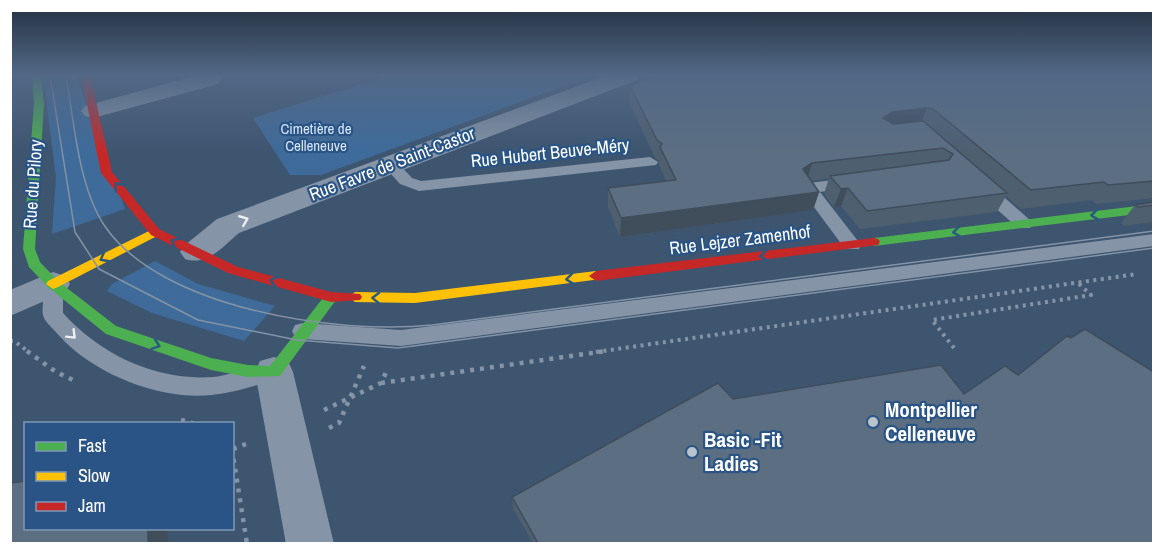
<svg xmlns="http://www.w3.org/2000/svg" width="1164" height="554" font-family="'Archivo Narrow',sans-serif">
<style>
.green{fill:#3e6b9a}
.lines{fill:none;stroke-linecap:round;stroke-linejoin:round}
.path-far1{stroke:#8594a6;stroke-width:4;stroke-dasharray:3 4.5;stroke-linecap:butt}
.path{stroke:#8594a6;stroke-width:4.5;stroke-dasharray:4 6;stroke-linecap:butt}
.lane{fill:#8594a6;fill-rule:evenodd}
.street{fill:#8594a6;fill-rule:evenodd}
.fast{fill:#4caf50;fill-rule:evenodd}
.slow{fill:#ffc107;fill-rule:evenodd}
.jam{fill:#c62828;fill-rule:evenodd}
.tram{stroke:#8493a5;stroke-width:1.5}
.wall{fill:#4e5f70}
.shaded-wall{fill:#404d5b}
.building{fill:#5b6e82;stroke:#404d5b;stroke-width:1.5}
.oneway{stroke:#2b5982}
.oneway2{stroke:#edeff2}
.poi-dot{fill:#bbc4cd;stroke:#295485;stroke-width:2}
.labels{text-anchor:middle;stroke-width:4.5;stroke-linejoin:round;paint-order:stroke}
.far-park-label{font-size:15px;fill:#d7e6f6;stroke:#295485}
.street-label{font-size:18px;fill:#fff;stroke:#295485}
.near-poi-label{font-size:21px;font-weight:bold;fill:#fff;stroke:#295485;text-anchor:start}
</style>
<rect width="100%" height="100%" fill="#3e5570"/>
<g class="green">
<polygon points="43,75 76,75 125,209 52,234 56,178"/>
<polygon points="390,75 594,75 321,175 290,175 253,118"/>
<polygon points="155,261 198,284 275,306 244,341 152,313 107,291 112,284"/>
</g>
<g class="lines">
<g class="path-far1">
<polyline points="10,341 14,341 29,352"/>
<polyline points="954,348 932,320 1091,295 1078,283"/>
<polyline points="596,352 1137,274"/>
</g>
<g class="path">
<polyline points="27,351 56,372 73,380"/>
<polyline points="381,383 606,351"/>
<polyline points="324,410 381,383 388,368"/>
<polyline points="181,420 196,424"/>
<polyline points="329,428 339,423 364,366"/>
<polyline points="232,449 247,544"/>
<polyline points="233,449 246,444"/>
</g>
<g class="lane">
<polygon points="650,157 658,162 656,165 419,191 400,184 383,165 385,162 397,162 412,178 421,181"/>
<polygon points="852,178 860,183 858,186 820,192 861,245 859,249 845,249 800,188 808,183"/>
<polygon points="981,181 987,182 1030,220 1033,224 1030,228 1018,228 975,190 973,186 975,182"/>
<polygon points="1154,234 1154,246 401,346 303,339 295,337 292,331 295,325 303,323 401,330"/>
<path d="M 53,277 L 60,279 L 63,284 L 63,313 C 101,355 156,381 213,377 C 229,376 247,365 263,371 L 266,377 L 263,383 C 236,392 210,398 182,395 C 135,390 84,366 54,330 C 50,326 44,320 43,315 C 42,311 43,305 43,301 C 43,294 42,286 46,279 Z"/>
</g>
<g class="street">
<polygon points="198,75 225,75 218,84 93,118 85,116 81,111 85,106"/>
<path d="M 608,75 L 640,75 L 637,80 L 239,233 C 222,247 208,266 185,259 L 180,252 L 185,245 L 217,219 Z"/>
<polygon points="53,272 65,276 70,284 65,292 10,316 10,290"/>
<polygon points="274,357 288,361 293,372 334,544 286,544 255,372 260,361"/>
</g>
<g class="fast">
<polygon points="32,75 41,75 44,103 35,249 40,262 58,281 116,326 211,358 248,365 270,366 326,294 336,294 338,297 336,300 280,376 248,377 211,370 106,334 48,287 29,267 23,249 34,103"/>
<polygon points="1154,204 1154,212 874,246 868,242 874,238"/>
</g>
<g class="slow">
<polygon points="155,228 161,232 159,235 58,287 53,289 46,284 48,281"/>
<polygon points="596,271 601,273 603,276 601,279 415,303 355,302 348,297 355,292 415,293"/>
</g>
<g class="jam">
<polygon points="81,75 90,75 112,172 159,229 238,267 331,292 360,294 362,297 360,300 331,302 228,273 151,235 101,173"/>
<polygon points="874,238 878,239 880,242 878,245 596,281 589,276 596,271"/>
</g>
<g class="tram">
<polyline points="50,75 75,232 99,269 198,320 297,340 398,348 1154,248"/>
<path d="M 66,75 C 74,121 78,185 104,225 C 160,309 338,335 432,325 L 1154,231"/>
</g>
</g>
<g class="wall">
<polygon points="1154,75 1154,198 1096,204 1092,200 1021,209 1006,196 997,212 860,229 841,206 834,207 824,194 829,178 811,181 819,192 813,210 620,237 608,207 608,188 666,181 659,165 659,161 655,158 629,102 630,86"/>
<polygon points="1154,202 1154,222 1124,226 1121,223 1135,205"/>
<polygon points="964,394 1154,543 533,543 513,509 512,497 733,399"/>
</g>
<g class="shaded-wall">
<polygon points="927,108 920,125 877,136 883,118 892,112"/>
<polygon points="812,163 807,181 803,169"/>
<polygon points="848,188 841,206 834,207 841,189"/>
<polygon points="819,192 813,210 620,237 621,218"/>
<polygon points="148,528 167,528 168,543 148,543"/>
</g>
<g class="building">
<polygon points="657,75 1154,75 1154,181 1108,185 1104,182 1031,190 933,109 927,108 892,112 883,118 893,124 923,121 1007,193 867,211 848,188 841,189 830,176 949,160 953,154 943,148 812,163 803,169 819,192 621,218 608,188 676,180 660,147 662,144 657,140 630,86"/>
<polygon points="1154,202 1154,205 1138,207 1135,205"/>
<polygon points="1085,329 1154,372 1154,543 538,543 512,497 718,383 733,399 941,365 964,394 1005,366 1018,375 1067,336 1071,338"/>
<polygon points="26,481 26,528 148,528 148,543 10,543 10,483"/>
</g>
<defs><path id="oneway-chevron" d="M-2-3.5L2.5 0L-2 3.5" fill="none" stroke-width="1.6" stroke-linecap="round" stroke-linejoin="round" transform="scale(1.5)"/></defs>
<g class="oneway">
<use href="#oneway-chevron" transform="translate(118 186) rotate(-129)"/>
<use href="#oneway-chevron" transform="translate(1095 215) rotate(173)"/>
<use href="#oneway-chevron" transform="translate(957 232) rotate(173)"/>
<use href="#oneway-chevron" transform="translate(175 242) rotate(-154)"/>
<use href="#oneway-chevron" transform="translate(764 256) rotate(173)"/>
<use href="#oneway-chevron" transform="translate(104 258) rotate(152)"/>
<use href="#oneway-chevron" transform="translate(570 279) rotate(173)"/>
<use href="#oneway-chevron" transform="translate(274 281) rotate(-165)"/>
<use href="#oneway-chevron" transform="translate(376 298) rotate(-179)"/>
<use href="#oneway-chevron" transform="translate(156 345) rotate(19)"/>
</g>
<g class="oneway2">
<use href="#oneway-chevron" transform="translate(244 220) rotate(-22)"/>
<use href="#oneway-chevron" transform="translate(72 335) rotate(45)"/>
</g>
<linearGradient id="sky" x2="0" y2="1"><stop stop-color="#222f3e"/><stop offset="0.49" stop-color="#526886"/><stop offset="1" stop-color="#526886" stop-opacity="0"/></linearGradient>
<rect width="1164" height="153" fill="url(#sky)"/>
<g class="poi-dot">
<circle cx="873" cy="422" r="6"/>
<circle cx="692" cy="452" r="6"/>
</g>
<g class="labels">
<g class="far-park-label">
<text x="316" y="134">Cimetière de<tspan x="316" dy="17">Celleneuve</tspan></text>
</g>
<g class="street-label">
<text transform="translate(550 153) rotate(-6)" y="6">Rue Hubert Beuve-Méry</text>
<text transform="translate(392 164) rotate(-21)" y="6">Rue Favre de Saint-Castor</text>
<text transform="translate(33 184) rotate(-86)" y="6">Rue du Pilory</text>
<text transform="translate(740 240) rotate(-7)" y="6">Rue Lejzer Zamenhof</text>
</g>
<g class="near-poi-label">
<text x="885" y="417">Montpellier<tspan x="885" dy="24">Celleneuve</tspan></text>
<text x="704" y="447">Basic -Fit<tspan x="704" dy="24">Ladies</tspan></text>
</g>
</g>
<rect width="1164" height="554" fill="none" stroke="#ffffff" stroke-width="24"/>
<rect x="24" y="422" width="210" height="108" fill="#295485" stroke="#7f98b6" stroke-width="1.5"/>
<rect x="36" y="442" width="30" height="9" fill="#4caf50" stroke="#7f98b6" stroke-width="1.5"/>
<text x="78" y="452" font-size="18" fill="#ffffff">Fast</text>
<rect x="36" y="472" width="30" height="9" fill="#ffc107" stroke="#7f98b6" stroke-width="1.5"/>
<text x="78" y="482" font-size="18" fill="#ffffff">Slow</text>
<rect x="36" y="502" width="30" height="9" fill="#c62828" stroke="#7f98b6" stroke-width="1.5"/>
<text x="78" y="512" font-size="18" fill="#ffffff">Jam</text>
</svg>
